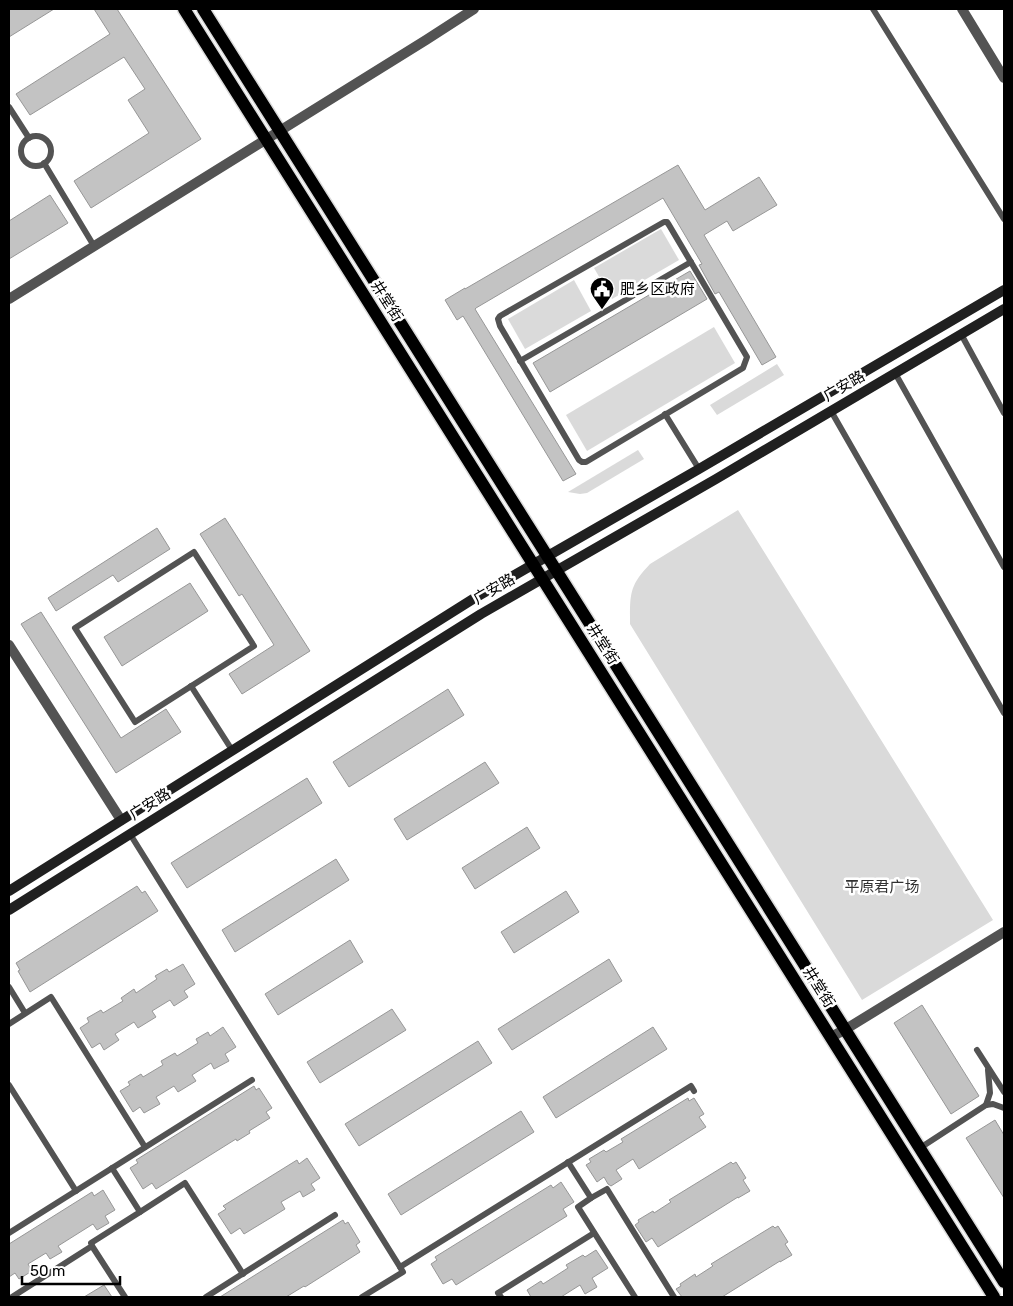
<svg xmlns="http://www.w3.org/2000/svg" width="1013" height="1306" font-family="Rubik,'Noto Sans SC',sans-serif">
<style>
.green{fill:#dadada}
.building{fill:#c3c3c3;stroke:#979797}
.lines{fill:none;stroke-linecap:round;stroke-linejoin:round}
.primary-casing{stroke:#dbdbdb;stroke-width:15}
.service{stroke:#535353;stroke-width:6}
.minor{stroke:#535353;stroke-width:10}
.tertiary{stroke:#535353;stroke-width:10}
.secondary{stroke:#202020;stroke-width:10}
.primary{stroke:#000;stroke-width:12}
.labels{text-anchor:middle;stroke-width:5;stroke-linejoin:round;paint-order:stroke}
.poi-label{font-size:15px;fill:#000;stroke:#fff;text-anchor:start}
.street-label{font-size:15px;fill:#000;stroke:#fff}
.park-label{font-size:15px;fill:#313131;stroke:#fff}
</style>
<rect width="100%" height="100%" fill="#fff"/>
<g class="green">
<polygon points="661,229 679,260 612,299 594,268"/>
<polygon points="574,280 591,311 525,349 508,319"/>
<polygon points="714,327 735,363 587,451 566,415"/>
<polygon points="777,364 784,375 717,415 710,405"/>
<polygon points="638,450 644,459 587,493 580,494 568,492"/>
<path d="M 738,510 L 993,920 L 862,1000 L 630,624 C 630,594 629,586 650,564 Z"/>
</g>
<g class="building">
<polygon points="9,9 54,9 9,37"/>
<polygon points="94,9 117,9 201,139 91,208 74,181 149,133 128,100 145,89 124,57 30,115 16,94 110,34"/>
<polygon points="678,165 705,210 759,177 777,205 733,231 727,221 704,235 776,357 762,365 719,292 715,294 699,265 702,264 663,198 476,308 475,309 576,474 563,481 463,316 457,320 445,300 465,288 465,289"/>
<polygon points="50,195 68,223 9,259 9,221"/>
<polygon points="690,271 707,299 550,392 533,363"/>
<polygon points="225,518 310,651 242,694 229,674 274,645 242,594 239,596 200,534"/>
<polygon points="157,528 170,549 118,582 113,575 56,611 48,598"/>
<polygon points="190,583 208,611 122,666 104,637"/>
<polygon points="41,612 121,738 166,709 181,732 116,773 21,624"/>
<polygon points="448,689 464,715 349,787 333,762"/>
<polygon points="485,762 499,783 407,840 394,819"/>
<polygon points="307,778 322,803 187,888 171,863"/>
<polygon points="527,827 540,848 475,889 462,868"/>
<polygon points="336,859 349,880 235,952 222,930"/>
<polygon points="137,886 142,893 145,891 158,911 30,992 18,971 20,970 16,963"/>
<polygon points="566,891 579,912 514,953 501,932"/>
<polygon points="350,940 363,962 278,1015 265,994"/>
<polygon points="609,959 622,981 512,1050 498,1029"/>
<polygon points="183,964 195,984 184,991 188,997 174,1006 170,1000 152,1011 156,1017 138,1028 134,1022 115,1034 119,1040 104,1050 100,1043 92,1048 80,1028 89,1022 87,1018 101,1010 103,1013 123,1001 121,998 134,989 136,993 157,979 155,976 167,969 169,972"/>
<polygon points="922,1005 979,1096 951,1114 894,1023"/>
<polygon points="392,1009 406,1030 320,1083 307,1062"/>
<polygon points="223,1027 236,1047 225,1054 229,1061 214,1069 211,1063 192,1075 196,1081 178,1092 174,1086 156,1097 160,1104 144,1113 140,1107 133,1112 120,1091 130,1085 128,1082 141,1074 143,1077 163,1065 161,1061 175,1053 177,1056 198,1043 196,1039 208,1032 210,1036"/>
<polygon points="653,1027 667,1049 556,1118 543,1097"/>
<polygon points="478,1041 492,1063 359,1146 345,1124"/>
<polygon points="254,1086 256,1090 259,1088 272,1108 266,1112 270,1118 249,1131 250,1133 237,1141 236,1139 156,1189 152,1183 143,1189 130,1168 138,1163 136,1160"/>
<polygon points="688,1098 689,1101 694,1098 704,1114 699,1117 706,1127 639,1169 633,1159 616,1170 622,1179 611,1186 608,1184 604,1177 597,1182 586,1165 591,1162 589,1159 604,1150 606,1152 623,1142 621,1139"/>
<polygon points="521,1111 534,1132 401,1215 388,1194"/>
<polygon points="995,1120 1004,1135 1004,1198 966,1138"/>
<polygon points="307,1158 320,1178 311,1184 315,1190 303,1197 300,1191 281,1202 285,1209 272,1217 244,1234 240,1228 231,1234 218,1214 226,1209 223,1206 297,1160 299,1164"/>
<polygon points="731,1162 733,1164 736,1162 746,1178 743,1180 750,1191 738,1198 738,1197 658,1247 652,1238 646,1242 635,1225 639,1222 638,1220 653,1211 654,1213 671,1202 669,1200"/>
<polygon points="561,1182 574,1202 563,1209 567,1216 456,1285 452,1279 443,1284 431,1264 437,1260 435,1257 551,1185 553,1188"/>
<polygon points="103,1190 115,1210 105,1216 109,1223 97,1230 93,1224 58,1246 62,1252 50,1259 46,1253 28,1264 32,1271 19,1279 15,1273 9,1277 9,1244 92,1192 94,1196"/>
<polygon points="343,1220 345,1224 348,1222 360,1242 356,1245 360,1252 305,1287 304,1286 286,1297 220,1297"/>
<polygon points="773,1226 775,1228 778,1226 788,1242 785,1244 792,1255 780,1262 780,1261 722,1297 682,1297 676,1289 681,1286 680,1284 695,1274 696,1277 713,1266 711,1264"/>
<polygon points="596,1250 608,1268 592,1278 597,1287 585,1294 580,1285 561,1297 531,1297 527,1290 541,1281 543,1284 568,1268 566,1265 583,1255 585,1257"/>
<polygon points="104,1285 112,1297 84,1297"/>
</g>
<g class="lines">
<defs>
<g id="primary">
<polyline points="184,9 994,1297"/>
<polyline points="203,9 1004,1282"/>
</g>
</defs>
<use href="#primary" class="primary-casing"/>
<g class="service">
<polyline points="873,9 1004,219"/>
<polyline points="9,107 29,138"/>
<circle cx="36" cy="151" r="15"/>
<polyline points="44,163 94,246"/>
<polygon points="664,222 667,222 669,225 747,357 743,368 586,462 582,462 579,460 500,326 498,319 500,316"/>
<polyline points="961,334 1004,413"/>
<polyline points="520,361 691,262"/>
<polyline points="895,373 1004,567"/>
<polyline points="831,411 1004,713"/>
<polyline points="665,414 699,469"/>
<polygon points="194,552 254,646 135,722 75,628"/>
<polyline points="191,686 232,750"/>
<polyline points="130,834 400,1267"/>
<polyline points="9,987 25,1013"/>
<polyline points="9,1024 51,997 145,1147"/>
<polyline points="977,1050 1004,1092"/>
<polyline points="9,1085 76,1191"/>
<polyline points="986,1105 990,1093 988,1070"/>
<polyline points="920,1148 986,1105 993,1104 1004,1108"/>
<polyline points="568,1162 591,1198 578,1207 635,1297"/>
<polyline points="591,1198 607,1189 674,1297"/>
<polyline points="140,1212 185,1183 243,1274"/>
<polyline points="9,1233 252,1080"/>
<polyline points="92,1246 125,1297"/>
<polyline points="12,1297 92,1246 91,1243 140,1212 112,1168"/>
<polyline points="206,1297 335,1215"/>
<polyline points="362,1297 403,1272 400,1267 691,1086 694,1091"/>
<polyline points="501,1297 498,1293 594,1233"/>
</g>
<g class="minor">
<polyline points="962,9 1004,78"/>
<polyline points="831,1037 846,1029 1004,932"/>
</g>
<g class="tertiary">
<polyline points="9,299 426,40 474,9"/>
<polyline points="9,645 121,820"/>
</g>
<g class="secondary">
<polyline points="9,891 473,599 699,469 1004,290"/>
<polyline points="9,910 481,614 716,479 1004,309"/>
</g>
<use href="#primary" class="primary"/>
</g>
<defs>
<symbol id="civic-pin" viewBox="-11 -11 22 30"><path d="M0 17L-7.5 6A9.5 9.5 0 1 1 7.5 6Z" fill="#000" stroke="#fff"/><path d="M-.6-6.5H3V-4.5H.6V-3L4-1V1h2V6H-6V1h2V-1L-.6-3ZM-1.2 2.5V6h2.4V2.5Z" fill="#fff"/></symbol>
</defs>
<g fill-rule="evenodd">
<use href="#civic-pin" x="588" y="275" width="28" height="38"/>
</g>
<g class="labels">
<g class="poi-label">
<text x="620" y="294">肥乡区政府</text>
</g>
<g class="street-label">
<text transform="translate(387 301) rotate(58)" y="5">井堂街</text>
<text transform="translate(844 386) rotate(-30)" y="5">广安路</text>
<text transform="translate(494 589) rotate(-30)" y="5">广安路</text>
<text transform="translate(603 644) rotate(58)" y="5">井堂街</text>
<text transform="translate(150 804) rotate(-32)" y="5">广安路</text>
<text transform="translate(819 987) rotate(58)" y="5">井堂街</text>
</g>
<g class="park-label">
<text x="882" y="892">平原君广场</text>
</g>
</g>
<rect width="1013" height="1306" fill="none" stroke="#000000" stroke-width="20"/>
<path d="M22 1276v8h98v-8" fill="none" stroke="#000000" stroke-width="2.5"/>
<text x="30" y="1276" font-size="15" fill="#000000" stroke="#ffffff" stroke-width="4" paint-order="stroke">50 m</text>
</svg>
